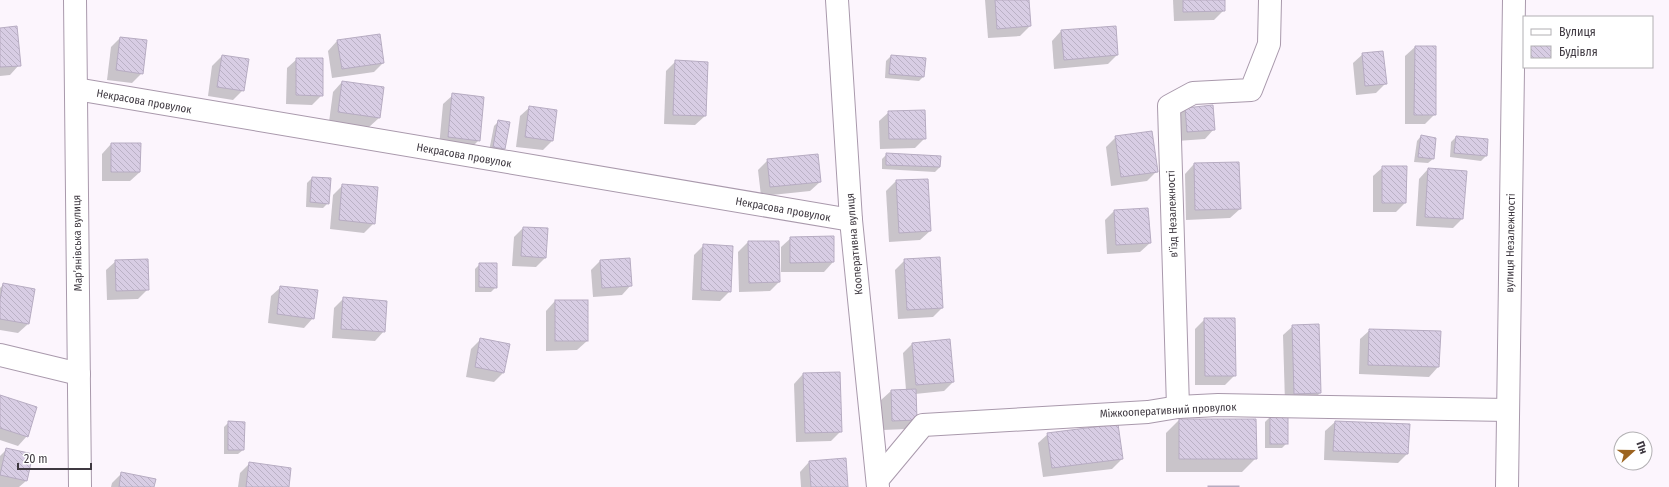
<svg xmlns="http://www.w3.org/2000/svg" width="1669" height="487" font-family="'Fira Sans Condensed',sans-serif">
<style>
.shadow{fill:#0003}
.building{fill:url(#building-back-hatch);stroke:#b7acc2}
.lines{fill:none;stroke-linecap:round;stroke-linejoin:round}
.street-casing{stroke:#a999ac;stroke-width:24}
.street{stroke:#fff;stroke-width:22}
.labels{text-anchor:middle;stroke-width:3;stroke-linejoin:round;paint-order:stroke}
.street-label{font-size:11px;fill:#3f3941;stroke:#fff}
</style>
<defs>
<pattern id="building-back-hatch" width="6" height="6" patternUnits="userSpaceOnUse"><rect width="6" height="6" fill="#d8cde4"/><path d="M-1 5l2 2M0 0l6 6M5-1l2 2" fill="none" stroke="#bab1c5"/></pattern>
</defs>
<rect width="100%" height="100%" fill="#fcf5fd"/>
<g class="shadow">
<polygon points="985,0 1028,0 1030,26 1020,36 988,38"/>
<polygon points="1173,0 1224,0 1224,10 1214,20 1174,21"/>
<polygon points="0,29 19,65 10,75 0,76"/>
<polygon points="1061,31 1117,55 1108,64 1054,69 1052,41"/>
<polygon points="120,38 142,73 132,83 107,80 111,47"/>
<polygon points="337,41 383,63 374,72 332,78 328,51"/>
<polygon points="1415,47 1435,114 1425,124 1405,124 1405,56"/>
<polygon points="1363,54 1386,83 1376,93 1356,95 1353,63"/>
<polygon points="222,56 243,90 233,100 208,96 212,66"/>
<polygon points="891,56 924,76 919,81 885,78 886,61"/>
<polygon points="297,59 322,95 312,105 286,104 287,68"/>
<polygon points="676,61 705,116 695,125 664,124 666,71"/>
<polygon points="342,82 379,118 369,127 329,122 333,92"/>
<polygon points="453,95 479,140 469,150 439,147 443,104"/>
<polygon points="530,107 552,141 543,150 516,147 520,116"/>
<polygon points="1185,109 1214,129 1205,139 1177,141 1175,119"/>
<polygon points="889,112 925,138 915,148 880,149 879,121"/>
<polygon points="499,121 504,149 500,153 489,151 494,126"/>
<polygon points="1421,136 1433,159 1428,163 1414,162 1417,141"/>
<polygon points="1116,137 1157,171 1147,181 1111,186 1106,147"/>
<polygon points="1456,137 1487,140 1486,156 1481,161 1450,157 1451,142"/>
<polygon points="111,144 140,172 130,181 102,181 102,154"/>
<polygon points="887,154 940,157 940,167 935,172 882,169 882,159"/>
<polygon points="768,160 820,182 810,191 761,196 758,170"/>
<polygon points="1194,164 1240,209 1230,218 1186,220 1185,174"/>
<polygon points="1383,167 1405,203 1396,212 1373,212 1373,176"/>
<polygon points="1428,169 1462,219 1453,228 1416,226 1419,179"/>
<polygon points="312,178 328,203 323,208 306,207 307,183"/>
<polygon points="927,180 930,231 920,240 889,242 886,191 896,181"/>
<polygon points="343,185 374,223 364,233 330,229 333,195"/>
<polygon points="1114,211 1150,243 1140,252 1107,254 1105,220"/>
<polygon points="523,228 546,257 536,267 512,266 514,237"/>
<polygon points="791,238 833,262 824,272 781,272 781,247"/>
<polygon points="748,242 778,242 779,282 770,291 739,292 738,252"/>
<polygon points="704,245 730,291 720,301 692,300 694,255"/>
<polygon points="905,260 942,308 933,317 898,319 895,270"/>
<polygon points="116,261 148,289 138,299 107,300 106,270"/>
<polygon points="600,261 631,285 622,295 593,297 591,270"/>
<polygon points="480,264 496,287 491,292 475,292 475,269"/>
<polygon points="3,285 28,324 18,333 0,330 0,288"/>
<polygon points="281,287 313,318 304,328 268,323 271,296"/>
<polygon points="344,298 384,331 375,341 332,338 334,308"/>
<polygon points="555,301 587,341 577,350 546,351 546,311"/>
<polygon points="1205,319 1235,375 1225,385 1195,385 1195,329"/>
<polygon points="1293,326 1320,393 1311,402 1285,403 1283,335"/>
<polygon points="1370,330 1438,367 1429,377 1359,374 1360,339"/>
<polygon points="481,339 503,373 494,382 466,377 471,349"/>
<polygon points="912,344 953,382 944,391 915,394 916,420 907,429 883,430 881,400 891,391 906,390 903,353"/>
<polygon points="803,374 841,431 831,441 796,442 794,384"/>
<polygon points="0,396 27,436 18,446 0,440"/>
<polygon points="1270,417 1287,443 1282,448 1265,448 1265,422"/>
<polygon points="1179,420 1256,458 1242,472 1166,472 1166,433"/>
<polygon points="229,422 243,450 238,454 224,454 224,427"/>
<polygon points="1335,422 1407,454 1398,463 1324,460 1325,431"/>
<polygon points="1048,434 1122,459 1112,469 1043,477 1038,443"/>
<polygon points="7,449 32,455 26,481 19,487 0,487 0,456"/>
<polygon points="809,462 847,487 801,487 800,472"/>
<polygon points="250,463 288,487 238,487 240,473"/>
<polygon points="122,473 153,487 111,487 112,483"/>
</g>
<g class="building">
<polygon points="995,0 1029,0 1031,26 997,29"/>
<polygon points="1183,0 1225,0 1225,11 1183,12"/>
<polygon points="17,26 21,66 0,67 0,28"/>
<polygon points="1116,26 1118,55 1064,60 1061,30"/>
<polygon points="380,34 384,63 342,69 337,40"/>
<polygon points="120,37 147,40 143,74 116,70"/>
<polygon points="1415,46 1436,46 1436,115 1414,115"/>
<polygon points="1383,51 1387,84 1365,86 1362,53"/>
<polygon points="222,55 249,59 244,91 217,87"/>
<polygon points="891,55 926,58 924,77 889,74"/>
<polygon points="296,58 323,58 323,96 296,95"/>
<polygon points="675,60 708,62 706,116 673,115"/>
<polygon points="342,81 384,87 380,118 338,112"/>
<polygon points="452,93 484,97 480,141 448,137"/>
<polygon points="1213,105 1215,130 1187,132 1185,108"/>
<polygon points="529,106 557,110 553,141 525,137"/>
<polygon points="925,110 926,139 889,139 888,111"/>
<polygon points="498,120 510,122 505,149 493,147"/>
<polygon points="1152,131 1158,172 1121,177 1115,136"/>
<polygon points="1421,135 1436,138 1434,159 1418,157"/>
<polygon points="1456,136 1488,139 1487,156 1454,153"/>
<polygon points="111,143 141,143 140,172 111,172"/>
<polygon points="886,153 941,156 940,167 886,165"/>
<polygon points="818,154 821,182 770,187 767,159"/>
<polygon points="1239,162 1241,209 1195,210 1194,163"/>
<polygon points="1382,166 1407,166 1406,203 1382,203"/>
<polygon points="1428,168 1467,171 1463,219 1425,217"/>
<polygon points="312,177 331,178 329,204 310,202"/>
<polygon points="928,179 931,231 899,233 896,180"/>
<polygon points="342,184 378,187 375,224 339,220"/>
<polygon points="1148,208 1151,243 1116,245 1114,210"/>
<polygon points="523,227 548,228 546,258 521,256"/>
<polygon points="834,236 834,262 790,263 790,237"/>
<polygon points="748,241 779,241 780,282 749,283"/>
<polygon points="703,244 733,246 731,292 701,290"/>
<polygon points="940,257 943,308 907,310 904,259"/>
<polygon points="630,258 632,286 602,288 600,260"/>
<polygon points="148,259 149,290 116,291 115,260"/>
<polygon points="479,263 497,263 497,288 479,287"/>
<polygon points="3,283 35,289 29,324 0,319 0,300"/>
<polygon points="280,286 318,290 314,319 277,314"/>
<polygon points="343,297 387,301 385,332 341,329"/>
<rect x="555" y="300" width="33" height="41"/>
<polygon points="1204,318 1235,318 1236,376 1205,376"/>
<polygon points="1319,324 1321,393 1294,394 1292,325"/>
<polygon points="1369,329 1441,331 1439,367 1368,365"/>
<polygon points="480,338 510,344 504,373 475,367"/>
<polygon points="950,339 954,382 916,385 912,343"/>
<polygon points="840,372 842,432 805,433 803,373"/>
<polygon points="916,389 917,420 892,421 891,390"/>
<polygon points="0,395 37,407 28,437 0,428"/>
<rect x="1270" y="416" width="18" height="28"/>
<polygon points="1179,419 1256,419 1257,459 1179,459"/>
<polygon points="228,421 245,422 244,450 228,450"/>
<polygon points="1335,421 1410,424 1408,454 1333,451"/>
<polygon points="1118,424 1123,459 1052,468 1047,433"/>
<polygon points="6,448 33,454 27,481 0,475"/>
<polygon points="846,458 848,487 811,487 809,461"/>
<polygon points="249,462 291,468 289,487 246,487"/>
<polygon points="121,472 156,479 154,487 119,487"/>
<rect x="1208" y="486" width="31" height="1"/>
</g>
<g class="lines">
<defs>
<g id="street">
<polyline points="75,0 80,487"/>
<polyline points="837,0 851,220 878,487"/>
<polyline points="76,89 851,220"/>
<polyline points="0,355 79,374"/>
<polyline points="1178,407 1169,106 1193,93 1251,90 1269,44 1270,0"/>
<polyline points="878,479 923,425 1148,412 1178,407 1218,405 1508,410"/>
<polyline points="1507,487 1514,0"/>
</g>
</defs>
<use href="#street" class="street-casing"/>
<use href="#street" class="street"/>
</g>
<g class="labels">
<g class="street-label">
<text transform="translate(144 101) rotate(10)" y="4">Некрасова провулок</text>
<text transform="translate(464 155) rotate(10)" y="4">Некрасова провулок</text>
<text transform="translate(783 209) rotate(10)" y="4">Некрасова провулок</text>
<text transform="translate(1172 214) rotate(-92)" y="4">в'їзд Незалежності</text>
<text transform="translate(77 243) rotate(-91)" y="4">Мар’янівська вулиця</text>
<text transform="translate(1510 243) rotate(-89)" y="4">вулиця Незалежності</text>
<text transform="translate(854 244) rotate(-95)" y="4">Кооперативна вулиця</text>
<text transform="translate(1168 410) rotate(-3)" y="4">Міжкооперативний провулок</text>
</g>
</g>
<rect x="1523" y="16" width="130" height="52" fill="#ffffff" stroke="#b2b0b3"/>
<rect x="1531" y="29" width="20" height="6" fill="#ffffff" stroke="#b2b0b3"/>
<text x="1559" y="36" font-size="12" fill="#3f3941">Вулиця</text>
<rect x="1531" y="46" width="20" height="12" fill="url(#building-back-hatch)" stroke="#b2b0b3"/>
<text x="1559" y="56" font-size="12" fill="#3f3941">Будівля</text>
<g transform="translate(1633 451) rotate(69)"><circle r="19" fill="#ffffff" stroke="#b2b0b3"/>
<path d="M0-3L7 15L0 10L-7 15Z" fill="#9c6420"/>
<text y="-6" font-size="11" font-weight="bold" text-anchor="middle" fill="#3f3941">Пн</text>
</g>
<path d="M18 463v6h73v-6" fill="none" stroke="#3f3941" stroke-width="2"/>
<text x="24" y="463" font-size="12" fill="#3f3941" stroke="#ffffff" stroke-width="3" paint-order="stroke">20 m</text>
</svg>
